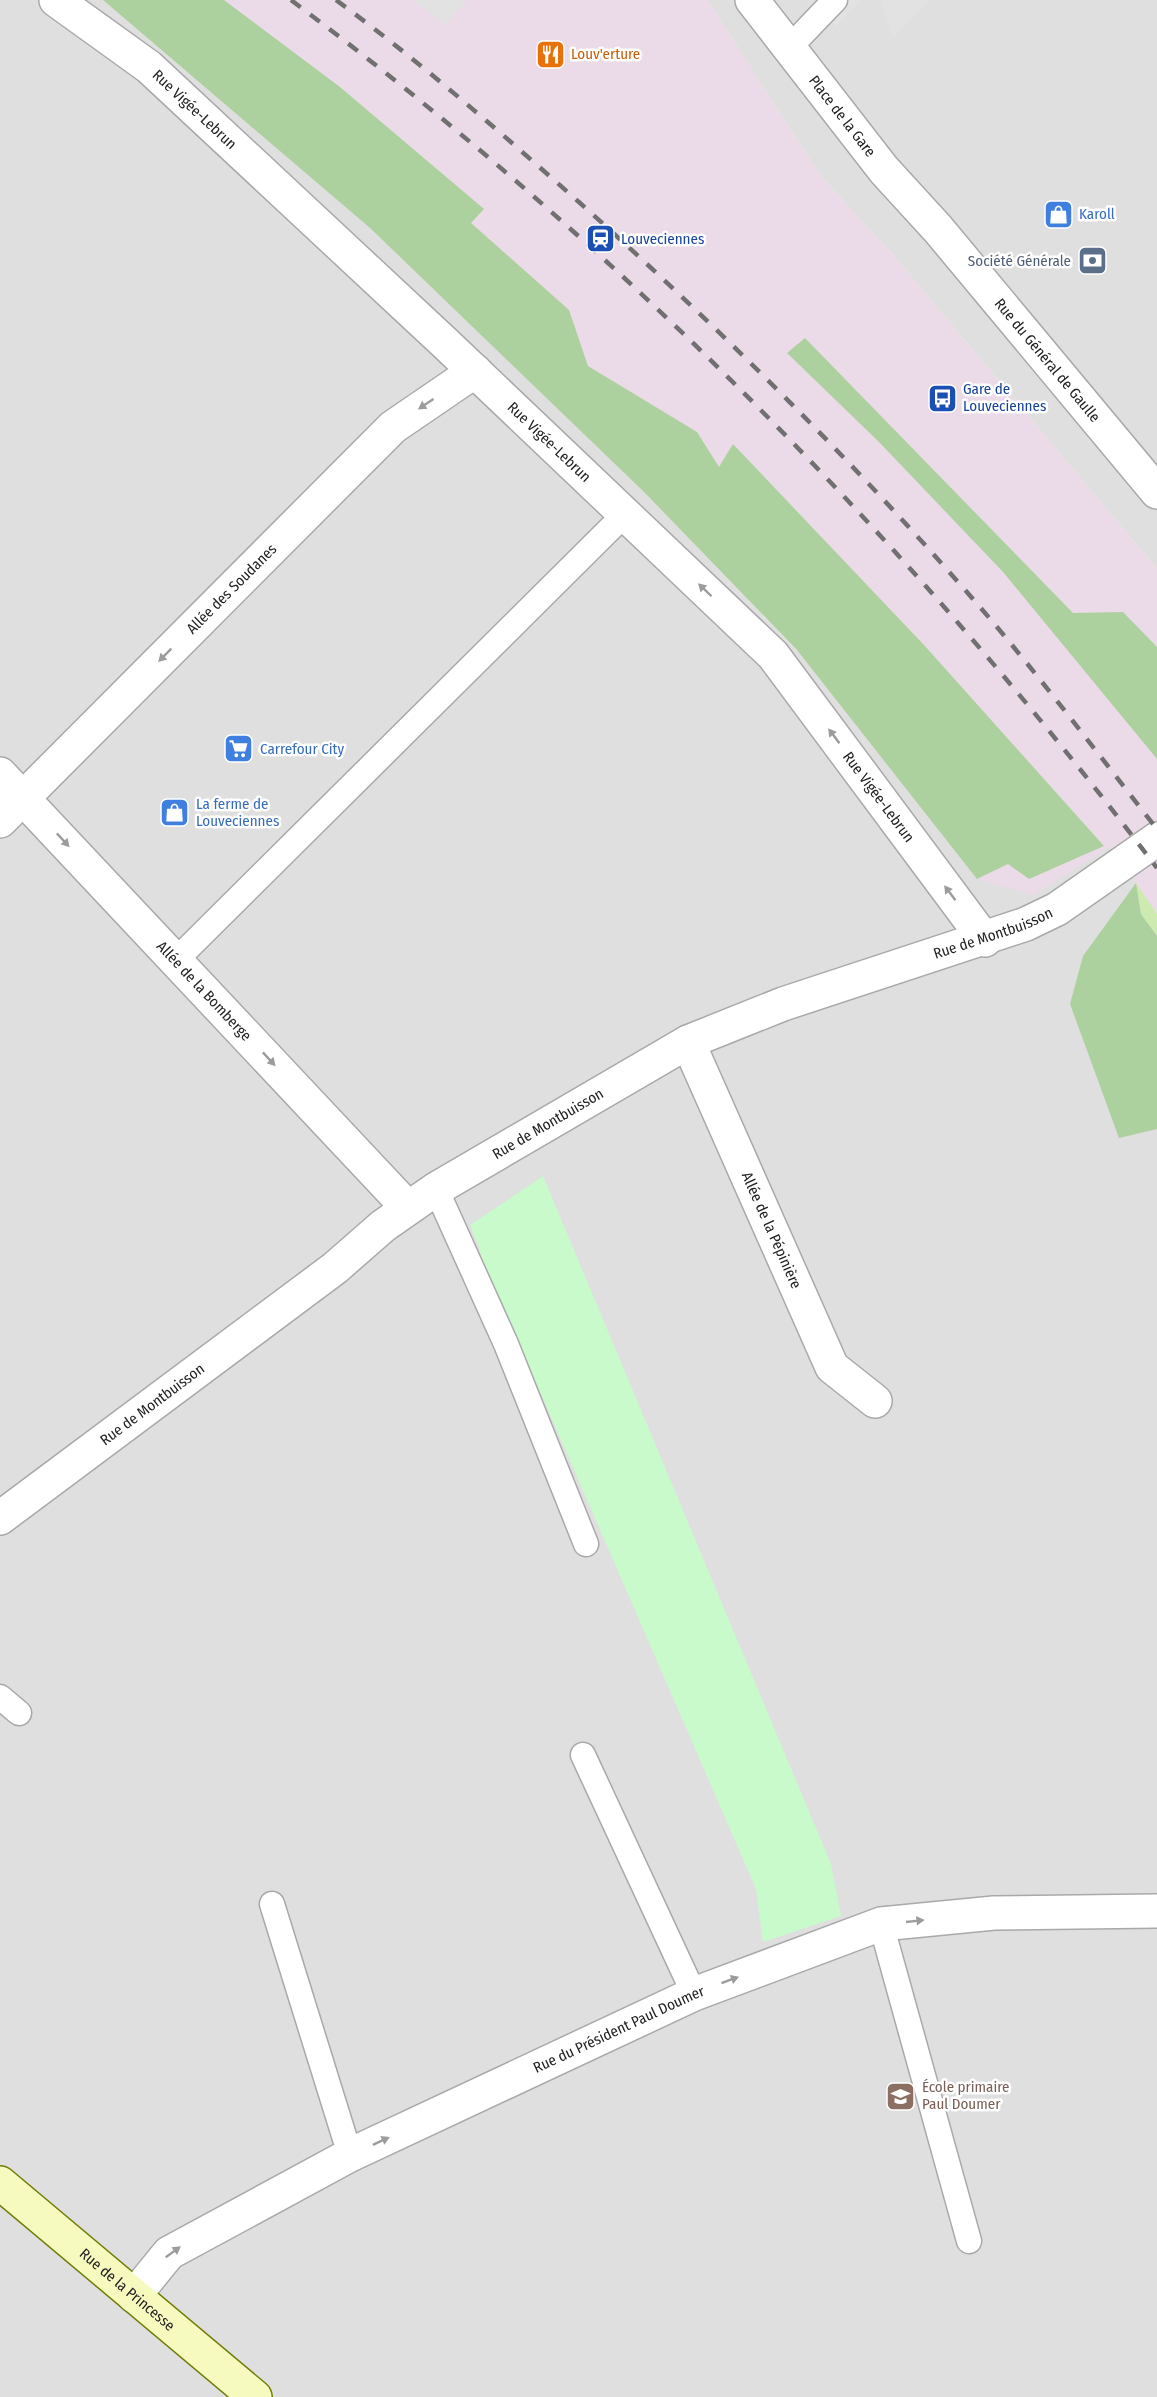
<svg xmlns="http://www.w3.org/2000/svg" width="1157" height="2397" font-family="'Fira Sans Condensed',sans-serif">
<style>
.residential{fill:#e0dfdf}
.industrial{fill:#ebdbe8}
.grass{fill:#cdebb0}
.forest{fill:#add19e}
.park{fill:#c8facc}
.parking{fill:#e2e2e2}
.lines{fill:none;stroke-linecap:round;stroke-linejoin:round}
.lane-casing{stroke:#a9a9a9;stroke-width:27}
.street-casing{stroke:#a9a9a9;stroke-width:36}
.secondary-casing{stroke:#707d05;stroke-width:36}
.lane{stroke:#fff;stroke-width:24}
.street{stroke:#fff;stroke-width:33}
.secondary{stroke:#f7fabf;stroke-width:33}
.rail{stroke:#707070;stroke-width:4.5;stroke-dasharray:12 12;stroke-linecap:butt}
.oneway{fill:#9c9c9c}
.labels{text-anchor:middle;stroke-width:5;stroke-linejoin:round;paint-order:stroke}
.food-label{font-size:15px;fill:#c56008;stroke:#fff;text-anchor:start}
.street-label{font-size:15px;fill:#222;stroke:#fff}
.shop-label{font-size:15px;fill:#366cbe;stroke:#fff;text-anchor:start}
.transit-label{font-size:15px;fill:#164399;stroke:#fff;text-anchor:start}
.service-label{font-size:15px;fill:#4e5e75;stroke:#fff;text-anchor:end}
.education-label{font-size:15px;fill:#785e54;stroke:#fff;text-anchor:start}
</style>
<rect width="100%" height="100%" fill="#f2efe9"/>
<g class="residential">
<polygon points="0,0 103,0 370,228 644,492 1033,895 1109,846 1136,883 1157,936 1157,2397 0,2397"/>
<polygon points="707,0 1157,0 1157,569 893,255 822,178"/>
</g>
<polygon class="industrial" points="103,0 707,0 822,178 893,255 1157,569 1157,936 1141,914 1136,883 1109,847 1033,895 977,879 797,650 644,492 370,228"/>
<polygon class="grass" points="1136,883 1157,914 1157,936 1141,914"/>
<g class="forest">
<polygon points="103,0 224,0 340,87 484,209 471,223 569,310 588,366 697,432 719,467 733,444 924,645 1104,846 1029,879 1008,864 977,879 797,650 644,492 370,228"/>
<polygon points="805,338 1073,613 1123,612 1157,647 1157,759 1003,572 879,442 787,353"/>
<polygon points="1136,883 1141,914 1157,936 1157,1129 1119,1138 1070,1004 1083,956"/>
</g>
<polygon class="park" points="543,1176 831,1864 841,1916 763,1942 756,1889 479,1251 480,1250 470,1225"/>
<g class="parking">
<polygon points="413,0 467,0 445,25"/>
<polygon points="819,0 861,0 836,27"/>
<polygon points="880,0 931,0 893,38"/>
</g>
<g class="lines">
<defs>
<g id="lane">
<polyline points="788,49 835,0"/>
<polyline points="176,960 625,514"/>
<polyline points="436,1189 506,1344 586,1544"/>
<polyline points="0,1697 19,1713"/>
<polyline points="583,1755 694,1994"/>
<polyline points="272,1904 350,2155"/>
<polyline points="881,1924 969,2241"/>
</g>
<g id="street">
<path id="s1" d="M 56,0 L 149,67 L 445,343 L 773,655 L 985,940"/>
<path id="s2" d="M 752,0 L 884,170 L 938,229 L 1157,492"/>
<path id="s3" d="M 0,774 L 408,1208"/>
<path id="s4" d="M 0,821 L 393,427 L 475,371"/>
<path id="s5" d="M 688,1042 L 832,1367 L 875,1401"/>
<path id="s6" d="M 0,1518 L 335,1268 L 383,1226 L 436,1189 L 688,1042 L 783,1004 L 1026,924 L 1057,909 L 1157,839"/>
<path id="s7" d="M 134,2296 L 169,2253 L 350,2155 L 694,1994 L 881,1924 L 994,1913 L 1157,1911"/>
</g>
<g id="secondary">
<path id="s8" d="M 0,2183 L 255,2397"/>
</g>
</defs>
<use href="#lane" class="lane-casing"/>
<use href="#street" class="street-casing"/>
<use href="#secondary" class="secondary-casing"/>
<use href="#lane" class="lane"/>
<use href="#street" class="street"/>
<use href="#secondary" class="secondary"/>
<g class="rail">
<path d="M 291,0 C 620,246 909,541 1157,868"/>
<path d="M 336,0 C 422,63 501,133 580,203 C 716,325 846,454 966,591 C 1033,667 1094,749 1157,829"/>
</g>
</g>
<defs><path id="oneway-solid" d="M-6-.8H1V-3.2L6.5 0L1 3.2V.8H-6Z" transform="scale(1.5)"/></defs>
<g class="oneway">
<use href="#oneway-solid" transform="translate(426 404) rotate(146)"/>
<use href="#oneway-solid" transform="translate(705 590) rotate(-136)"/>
<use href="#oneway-solid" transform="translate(165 655) rotate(135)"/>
<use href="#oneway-solid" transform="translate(834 736) rotate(-127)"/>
<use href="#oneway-solid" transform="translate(63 840) rotate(47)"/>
<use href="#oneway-solid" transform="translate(950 893) rotate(-127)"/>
<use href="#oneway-solid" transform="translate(269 1059) rotate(47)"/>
<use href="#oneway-solid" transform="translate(915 1921) rotate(-6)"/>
<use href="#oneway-solid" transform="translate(730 1980) rotate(-20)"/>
<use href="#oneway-solid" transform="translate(381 2141) rotate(-25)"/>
<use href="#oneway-solid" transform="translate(173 2252) rotate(-36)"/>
</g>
<defs>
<symbol id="restaurant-square" viewBox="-11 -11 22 22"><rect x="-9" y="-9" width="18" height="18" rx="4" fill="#e8710a" stroke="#fff"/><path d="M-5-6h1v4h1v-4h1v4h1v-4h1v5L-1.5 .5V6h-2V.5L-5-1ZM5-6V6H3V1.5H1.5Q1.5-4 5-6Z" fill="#fff"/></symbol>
<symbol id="shop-square" viewBox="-11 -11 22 22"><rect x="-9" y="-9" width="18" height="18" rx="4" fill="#3f7fe0" stroke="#fff"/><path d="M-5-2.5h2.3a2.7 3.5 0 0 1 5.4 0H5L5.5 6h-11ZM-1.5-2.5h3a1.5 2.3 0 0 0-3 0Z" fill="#fff"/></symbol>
<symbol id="station-square" viewBox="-11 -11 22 22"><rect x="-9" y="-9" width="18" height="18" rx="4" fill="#1a4fb4" stroke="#fff"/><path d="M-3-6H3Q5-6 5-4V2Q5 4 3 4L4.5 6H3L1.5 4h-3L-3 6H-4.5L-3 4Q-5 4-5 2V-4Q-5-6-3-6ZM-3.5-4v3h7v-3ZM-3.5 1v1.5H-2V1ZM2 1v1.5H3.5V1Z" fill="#fff"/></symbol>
<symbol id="bank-square" viewBox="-11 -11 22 22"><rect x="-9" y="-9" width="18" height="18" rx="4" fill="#5c6f8a" stroke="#fff"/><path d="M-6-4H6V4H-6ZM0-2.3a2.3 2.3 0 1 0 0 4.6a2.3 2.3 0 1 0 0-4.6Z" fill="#fff"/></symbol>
<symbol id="bus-square" viewBox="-11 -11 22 22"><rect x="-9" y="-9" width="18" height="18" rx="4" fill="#1a4fb4" stroke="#fff"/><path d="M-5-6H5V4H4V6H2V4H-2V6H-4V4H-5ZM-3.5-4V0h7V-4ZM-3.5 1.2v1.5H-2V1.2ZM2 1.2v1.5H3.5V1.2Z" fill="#fff"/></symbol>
<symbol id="supermarket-square" viewBox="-11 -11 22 22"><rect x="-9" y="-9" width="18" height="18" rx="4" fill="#3f7fe0" stroke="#fff"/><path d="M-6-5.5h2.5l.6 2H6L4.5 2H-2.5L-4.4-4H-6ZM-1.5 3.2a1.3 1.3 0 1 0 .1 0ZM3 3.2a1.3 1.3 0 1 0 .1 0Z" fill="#fff"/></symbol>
<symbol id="school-square" viewBox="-11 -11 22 22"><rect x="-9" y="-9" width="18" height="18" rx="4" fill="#8d6e63" stroke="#fff"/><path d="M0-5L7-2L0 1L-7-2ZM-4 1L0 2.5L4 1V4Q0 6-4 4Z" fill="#fff"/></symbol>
</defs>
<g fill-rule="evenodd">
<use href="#restaurant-square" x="534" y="38" width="33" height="33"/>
<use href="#shop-square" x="1042" y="198" width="33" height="33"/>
<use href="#station-square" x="584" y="222" width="33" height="33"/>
<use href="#bank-square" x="1076" y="244" width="33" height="33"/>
<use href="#bus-square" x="926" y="382" width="33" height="33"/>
<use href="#supermarket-square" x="222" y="732" width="33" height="33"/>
<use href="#shop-square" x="158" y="796" width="33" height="33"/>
<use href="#school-square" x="884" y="2080" width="33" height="33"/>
</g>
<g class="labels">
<g class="food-label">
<text x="571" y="59">Louv'erture</text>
</g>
<g class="street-label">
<text dy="5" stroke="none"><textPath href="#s1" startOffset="177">Rue Vigée-Lebrun</textPath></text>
<text dy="5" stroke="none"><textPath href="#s2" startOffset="147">Place de la Gare</textPath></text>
<text dy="5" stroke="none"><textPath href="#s2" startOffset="466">Rue du Général de Gaulle</textPath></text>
<text dy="5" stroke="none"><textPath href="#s1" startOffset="663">Rue Vigée-Lebrun</textPath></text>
<text dy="5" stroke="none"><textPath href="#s4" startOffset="328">Allée des Soudanes</textPath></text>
<text dy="5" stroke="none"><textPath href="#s1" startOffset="1149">Rue Vigée-Lebrun</textPath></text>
<text dy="5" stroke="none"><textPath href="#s6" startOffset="1162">Rue de Montbuisson</textPath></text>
<text dy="5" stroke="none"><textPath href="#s3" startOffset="298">Allée de la Bomberge</textPath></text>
<text dy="5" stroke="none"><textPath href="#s6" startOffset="676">Rue de Montbuisson</textPath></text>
<text dy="5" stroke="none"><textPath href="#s5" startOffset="206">Allée de la Pépinière</textPath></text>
<text dy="5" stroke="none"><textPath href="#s6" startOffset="190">Rue de Montbuisson</textPath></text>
<text dy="5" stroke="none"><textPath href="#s7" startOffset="558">Rue du Président Paul Doumer</textPath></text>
<text dy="5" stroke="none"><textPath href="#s8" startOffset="166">Rue de la Princesse</textPath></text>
</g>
<g class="shop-label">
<text x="1079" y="219">Karoll</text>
<text x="260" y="754">Carrefour City</text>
<text x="196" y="809">La ferme de<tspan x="196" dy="17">Louveciennes</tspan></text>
</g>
<g class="transit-label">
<text x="621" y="244">Louveciennes</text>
<text x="963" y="394">Gare de<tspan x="963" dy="17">Louveciennes</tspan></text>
</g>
<g class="service-label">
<text x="1071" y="266">Société Générale</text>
</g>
<g class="education-label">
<text x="922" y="2092">École primaire<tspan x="922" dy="17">Paul Doumer</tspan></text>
</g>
</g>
</svg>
